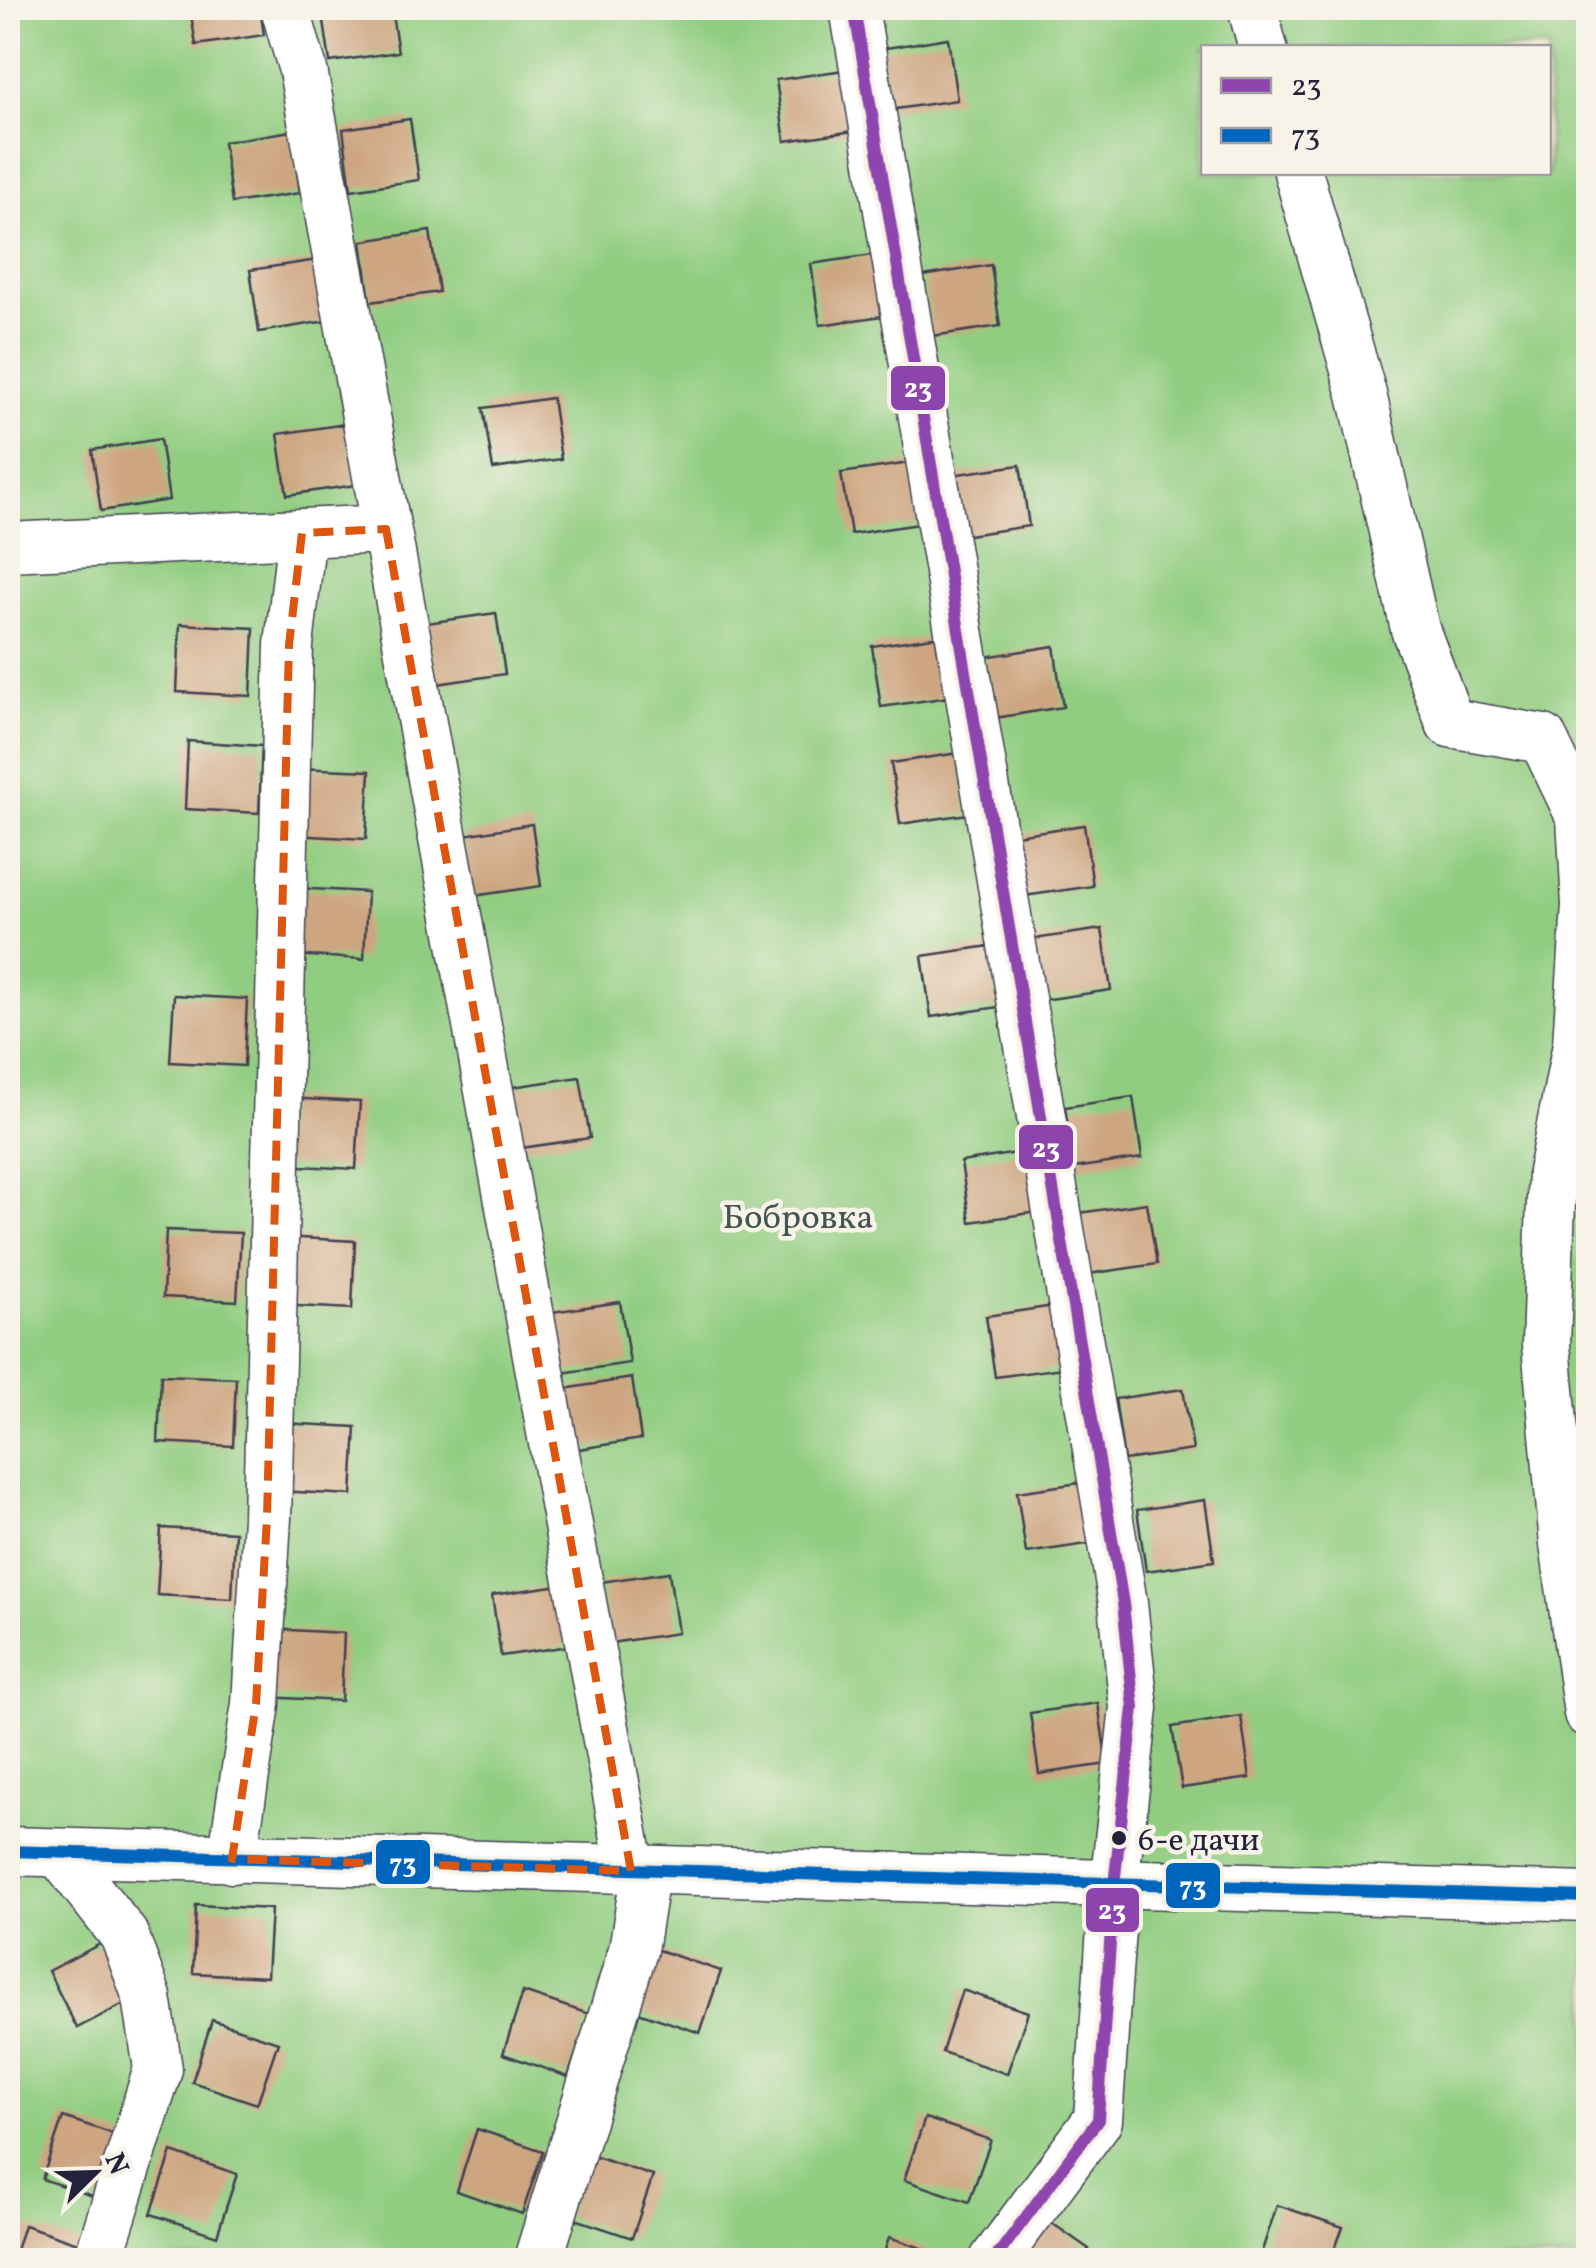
<svg xmlns="http://www.w3.org/2000/svg" width="1596" height="2268" font-family="Vollkorn,serif">
<style>
.green{fill:#91cd81;stroke:#5a785e;stroke-width:2.5;fill-rule:evenodd}
.building{fill:#cda581}
.lines{fill:none;stroke-linecap:round;stroke-linejoin:round}
.minor-casing{stroke:#413f50;stroke-width:51}
.minor{stroke:#fff;stroke-width:48}
.bus-1-casing{stroke:#f7f3e8;stroke-width:20}
.bus-2-casing{stroke:#f7f3e8;stroke-width:20}
.bus-1{stroke:#8e44ad;stroke-width:12}
.bus-2{stroke:#0065bd;stroke-width:12}
.marked{fill:none;stroke:#de560e;stroke-width:8;stroke-dasharray:20 12;stroke-linejoin:round}
.bus-dot{fill:#22223b;stroke:#f7f3e8;stroke-width:4}
.labels{text-anchor:middle;stroke-width:9;stroke-linejoin:round;paint-order:stroke}
.bus-label{font-size:32px;fill:#22223b;stroke:#f7f3e8;text-anchor:start}
.park-label{font-size:35px;fill:#435550;stroke:#f7f3e8}
.line-badge{stroke:#f7f3e8;stroke-width:4}
.badge-label{font-size:28px;text-anchor:middle;font-weight:bold;fill:#fff}
</style>
<rect width="100%" height="100%" fill="#f7f3e8"/>
<filter id="ink" filterUnits="userSpaceOnUse"><feTurbulence type="fractalNoise" baseFrequency=".01" numOctaves="2"/><feDisplacementMap in="SourceGraphic" scale="20" xChannelSelector="R" yChannelSelector="G"/><feConvolveMatrix kernelMatrix="1 2 1 2 8 2 1 2 1" color-interpolation-filters="sRGB"/></filter>
<filter id="wash" filterUnits="userSpaceOnUse"><feTurbulence type="fractalNoise" baseFrequency=".0048" numOctaves="4" result="noise"/><feDisplacementMap in="SourceGraphic" scale="40" xChannelSelector="R" yChannelSelector="G"/><feGaussianBlur stdDeviation="2.25" result="paint"/><feColorMatrix in="noise" values="0 0 0 0 0 0 0 0 0 0 0 0 0 0 0 0 0 1.4 0 .05"/><feComposite in="paint" operator="in"/></filter>
<g filter="url(#wash)">
<rect width="100%" height="100%" fill="#f2e4ca"/>
<path class="green" d="M 8,8 L 1588,8 L 1588,2260 L 8,2260 ZM 1204,48 L 1548,48 L 1548,172 L 1204,172 Z"/>
<g id="blocks">
<g class="building">
<polygon points="190,8 260,8 264,35 196,45"/>
<polygon points="322,8 391,8 398,52 330,62"/>
<polygon points="948,38 957,100 889,110 880,49"/>
<polygon points="844,70 854,131 785,141 776,80"/>
<polygon points="410,119 419,180 351,190 343,129"/>
<polygon points="291,131 300,193 232,203 223,142"/>
<polygon points="430,231 439,292 370,302 362,241"/>
<polygon points="879,254 889,315 820,325 811,264"/>
<polygon points="318,260 327,321 259,332 250,270"/>
<polygon points="991,265 1000,326 932,336 923,276"/>
<polygon points="552,398 561,459 493,469 483,408"/>
<polygon points="346,424 356,485 287,495 278,434"/>
<polygon points="160,439 169,500 101,511 92,450"/>
<polygon points="910,463 919,524 851,534 841,473"/>
<polygon points="1020,465 1029,526 961,536 951,475"/>
<polygon points="496,613 505,674 437,684 427,623"/>
<polygon points="180,624 254,628 251,696 177,692"/>
<polygon points="940,636 949,697 881,707 872,646"/>
<polygon points="1054,646 1063,707 995,718 985,657"/>
<polygon points="188,741 262,746 259,813 185,809"/>
<polygon points="959,753 968,814 900,824 891,763"/>
<polygon points="295,768 370,771 366,839 292,835"/>
<polygon points="532,824 541,886 473,896 464,835"/>
<polygon points="1084,825 1093,886 1024,896 1016,835"/>
<polygon points="293,888 367,892 364,959 290,955"/>
<polygon points="1102,929 1111,990 1043,1000 1034,939"/>
<polygon points="990,946 999,1007 931,1017 922,956"/>
<polygon points="174,995 247,999 244,1066 170,1062"/>
<polygon points="580,1077 590,1138 521,1148 512,1087"/>
<polygon points="1133,1097 1142,1158 1074,1168 1065,1107"/>
<polygon points="286,1098 360,1102 356,1169 282,1165"/>
<polygon points="1029,1151 1038,1212 970,1222 961,1162"/>
<polygon points="1147,1203 1157,1264 1088,1274 1079,1213"/>
<polygon points="166,1230 241,1233 237,1301 163,1297"/>
<polygon points="282,1237 355,1241 352,1309 278,1305"/>
<polygon points="620,1302 630,1363 561,1373 552,1312"/>
<polygon points="1054,1306 1063,1368 995,1377 986,1316"/>
<polygon points="161,1375 236,1378 233,1446 158,1442"/>
<polygon points="632,1378 641,1439 573,1450 564,1389"/>
<polygon points="1183,1389 1193,1450 1124,1460 1115,1399"/>
<polygon points="282,1423 356,1427 352,1495 278,1491"/>
<polygon points="1086,1482 1094,1543 1026,1553 1017,1492"/>
<polygon points="1205,1500 1214,1561 1146,1571 1137,1510"/>
<polygon points="161,1528 235,1532 232,1599 157,1595"/>
<polygon points="669,1572 678,1633 610,1643 601,1582"/>
<polygon points="560,1585 569,1646 501,1656 492,1595"/>
<polygon points="270,1629 344,1633 341,1701 266,1697"/>
<polygon points="1098,1703 1107,1764 1039,1774 1030,1713"/>
<polygon points="1241,1716 1250,1778 1182,1788 1172,1727"/>
<polygon points="196,1905 271,1909 267,1977 193,1973"/>
<polygon points="112,1938 141,1995 77,2028 48,1971"/>
<polygon points="655,1949 721,1971 700,2033 635,2011"/>
<polygon points="962,1990 1028,2012 1007,2074 942,2052"/>
<polygon points="523,1992 589,2014 568,2077 503,2054"/>
<polygon points="212,2020 278,2042 257,2104 192,2082"/>
<polygon points="63,2117 129,2139 107,2201 42,2179"/>
<polygon points="925,2118 991,2140 969,2202 904,2180"/>
<polygon points="477,2129 543,2151 522,2214 457,2191"/>
<polygon points="172,2152 237,2174 217,2236 151,2214"/>
<polygon points="587,2154 653,2176 632,2238 566,2216"/>
<polygon points="1277,2205 1343,2227 1331,2260 1259,2260"/>
<polygon points="1036,2212 1089,2249 1081,2260 1003,2260"/>
<polygon points="24,2225 90,2247 86,2260 13,2260"/>
<polygon points="889,2237 957,2260 882,2260"/>
</g>
</g>
</g>
<g filter="url(#ink)">
<use href="#blocks" fill-opacity="0" stroke="#413f50" stroke-width="2.5"/>
<g class="lines">
<defs>
<g id="minor">
<polyline points="285,8 303,70 631,1871"/>
<polyline points="854,8 1123,1603 1134,1708 1114,1885 1098,2120 994,2260"/>
<polyline points="1252,8 1263,48"/>
<polyline points="1298,172 1362,394 1415,629 1450,723 1543,739 1581,818 1586,905 1577,1044 1552,1172 1546,1345 1564,1544 1588,1713"/>
<polyline points="8,547 386,529"/>
<polyline points="8,1851 1588,1897"/>
<polyline points="61,1855 124,1935 147,1997 158,2069 98,2260"/>
<polyline points="232,1859 256,1704 267,1518 289,645 302,533"/>
<polyline points="538,2260 633,1950 646,1869"/>
</g>
</defs>
<use href="#minor" class="minor-casing"/>
<use href="#minor" class="minor"/>
<defs>
<polyline id="bus-1" points="854,8 1123,1603 1134,1708 1114,1885 1098,2120 994,2260"/>
<polyline id="bus-2" points="8,1851 1588,1897"/>
</defs>
<use href="#bus-1" class="bus-1-casing"/>
<use href="#bus-2" class="bus-2-casing"/>
<use href="#bus-1" class="bus-1"/>
<use href="#bus-2" class="bus-2"/>
</g>
</g>
<path class="marked" d="M 386,529 L 631,1871 L 232,1859 L 256,1704 L 267,1518 L 289,645 L 302,533 Z"/>
<circle class="bus-dot" cx="1119" cy="1838" r="9"/>
<g class="labels">
<g class="bus-label">
<text x="1138" y="1850">6-е дачи</text>
</g>
<g class="park-label">
<text x="798" y="1228">Бобровка</text>
</g>
</g>
<g class="line-badge">
<rect x="889" y="364" width="58" height="48" rx="10" fill="#8e44ad"/>
<rect x="1017" y="1123" width="58" height="48" rx="10" fill="#8e44ad"/>
<rect x="374" y="1838" width="58" height="48" rx="10" fill="#0065bd"/>
<rect x="1164" y="1861" width="58" height="49" rx="10" fill="#0065bd"/>
<rect x="1084" y="1886" width="57" height="48" rx="10" fill="#8e44ad"/>
</g>
<g class="badge-label">
<text x="918" y="397">23</text>
<text x="1046" y="1157">23</text>
<text x="403" y="1872">73</text>
<text x="1193" y="1895">73</text>
<text x="1112" y="1919">23</text>
</g>
<rect width="1596" height="2268" fill="none" stroke="#f7f3e8" stroke-width="40"/>
<rect x="1201" y="45" width="350" height="130" fill="#f7f3e8" stroke="#a29fa3" stroke-width="2.5"/>
<rect x="1221" y="78" width="50" height="15" fill="#8e44ad" stroke="#a29fa3" stroke-width="2.5"/>
<text x="1291" y="95" font-size="30" fill="#22223b">23</text>
<rect x="1221" y="128" width="50" height="15" fill="#0065bd" stroke="#a29fa3" stroke-width="2.5"/>
<text x="1291" y="145" font-size="30" fill="#22223b">73</text>
<g transform="translate(95 2173) rotate(67)" stroke="#f7f3e8" stroke-width="8" paint-order="stroke">
<path d="M0-8L18 38L0 25L-18 38Z" fill="#22223b"/>
<text y="-15" font-size="28" font-weight="bold" text-anchor="middle" fill="#22223b">N</text>
</g>
</svg>
